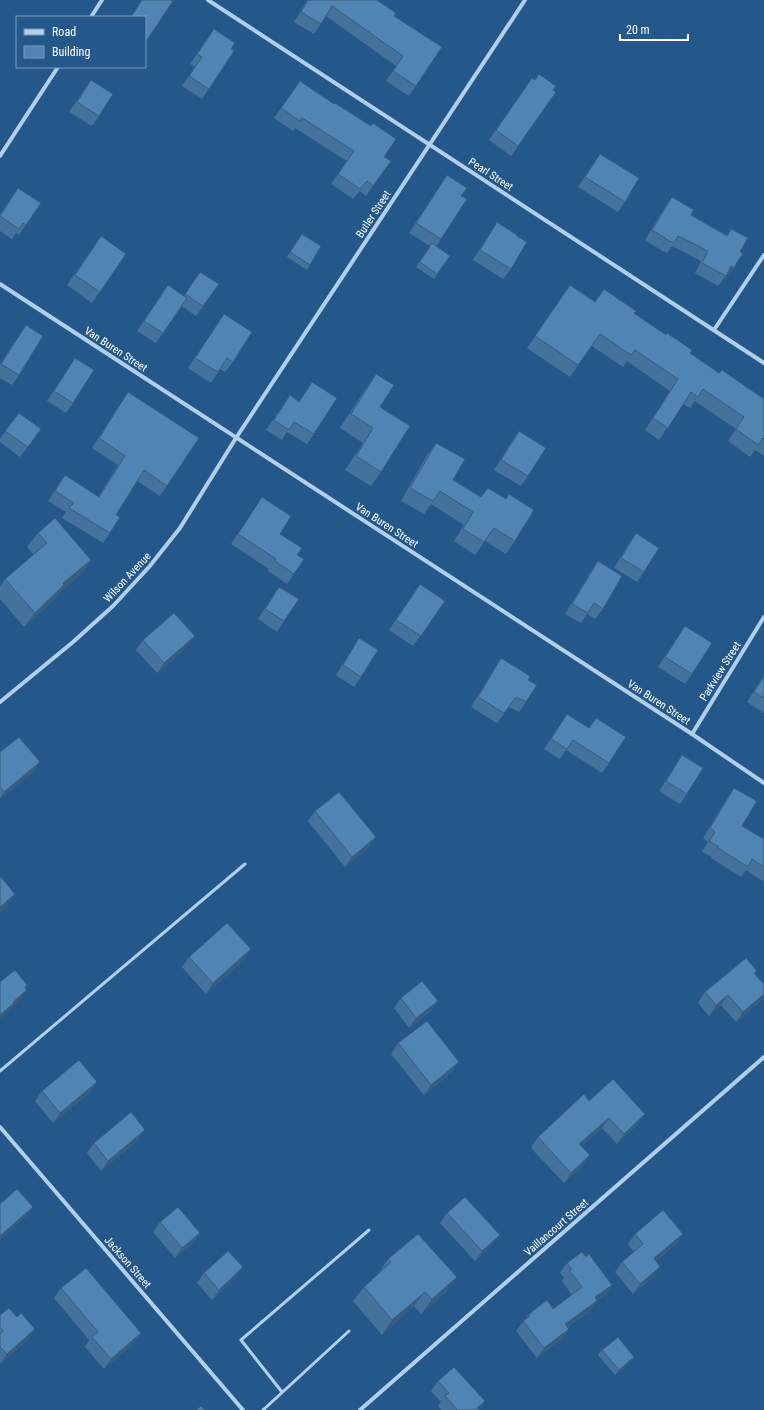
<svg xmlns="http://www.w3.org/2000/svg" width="764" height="1410" font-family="'Roboto Condensed',sans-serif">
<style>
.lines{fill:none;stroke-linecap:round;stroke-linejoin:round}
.service{stroke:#b1cfea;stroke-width:3}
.minor{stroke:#b1cfea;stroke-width:4}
.wall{fill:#45729a}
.shaded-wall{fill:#385c7d}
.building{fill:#5084b3;stroke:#385c7d}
.labels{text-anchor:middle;stroke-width:3;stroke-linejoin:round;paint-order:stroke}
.street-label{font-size:11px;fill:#fff;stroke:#24588a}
</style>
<rect width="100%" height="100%" fill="#24588a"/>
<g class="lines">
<g class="service">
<polyline points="0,1071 245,864"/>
<polyline points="282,1392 241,1340 369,1230"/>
<polyline points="263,1410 349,1331"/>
</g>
<g class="minor">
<polyline points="208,0 764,363"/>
<polyline points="91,17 102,0"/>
<polyline points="0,156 58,67"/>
<polyline points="0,284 692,734 764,783"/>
<polyline points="714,330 764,255"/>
<polyline points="0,702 73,642 113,606 149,567 180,528 236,438 525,0"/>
<polyline points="692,734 764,617"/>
<polyline points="0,1127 243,1410"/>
<polyline points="360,1410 764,1057"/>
</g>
</g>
<g class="wall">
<polygon points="307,0 377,0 394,16 416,86 409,96 386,81 396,66 326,16 314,34 294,22"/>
<polygon points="214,29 231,49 234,51 202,99 182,86 195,67 190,64"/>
<polygon points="532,78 556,92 511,156 489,140"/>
<polygon points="91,80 99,116 92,126 69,112"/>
<polygon points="300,81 384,157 391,161 366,196 360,191 353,199 331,184 347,161 295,128 293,131 274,118"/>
<polygon points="600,154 625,202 618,212 578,187"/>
<polygon points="447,175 461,196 441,239 436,246 450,256 434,279 416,267 430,246 409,233"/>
<polygon points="18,188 41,203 19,235 16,233 12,239 0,231 0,214"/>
<polygon points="672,197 691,215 727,235 731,229 740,252 734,268 727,278 725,277 718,286 695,273 701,261 672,246 667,253 664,251 664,252 645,240 665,207"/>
<polygon points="497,222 517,236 511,269 503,279 473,260"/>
<polygon points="101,236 126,254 92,303 67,285"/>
<polygon points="298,239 310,265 307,270 287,257"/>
<polygon points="200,272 219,284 196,316 182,306 156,343 137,331 168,285 184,296"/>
<polygon points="570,285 595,302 604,289 634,313 690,353 719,373 764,399 764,456 755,450 750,457 728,441 736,429 695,401 690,408 683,404 659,440 645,430 670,391 627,361 623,367 592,346 570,377 527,348"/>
<polygon points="224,314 233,362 225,372 220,369 211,383 188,368"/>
<polygon points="26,325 19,375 12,385 0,378 0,364"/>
<polygon points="75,358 73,403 66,413 47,401"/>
<polygon points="376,374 380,407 381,472 371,486 345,470 363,443 340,428 366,388"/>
<polygon points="312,382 314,434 307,444 287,432 282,440 266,430 290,395 299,401"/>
<polygon points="128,392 167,486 160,496 137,481 116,515 110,533 103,543 62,518 66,512 48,501 65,475 98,497 118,465 92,448"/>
<polygon points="19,413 41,429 20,457 0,442 0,439"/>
<polygon points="519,431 528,476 521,486 494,470 512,441"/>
<polygon points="436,443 453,480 481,497 488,488 515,541 506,554 485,541 475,555 454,541 464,525 431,504 424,514 401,501 427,455"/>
<polygon points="262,497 280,534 297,555 294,574 287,584 268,571 269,569 231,544"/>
<polygon points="38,533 91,560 81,574 59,593 54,600 24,627 0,599 0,586 5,579 34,555 27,547"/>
<polygon points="636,533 644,572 637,582 614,568 629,543"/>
<polygon points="598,561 603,609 595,619 587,614 581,623 565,614 591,571"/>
<polygon points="279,587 284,621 277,632 258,619"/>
<polygon points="413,594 445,601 413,646 389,630"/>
<polygon points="685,626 692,674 685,684 658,667"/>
<polygon points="359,638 361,677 354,687 336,675"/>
<polygon points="143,640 188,646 157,673 136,650"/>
<polygon points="501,658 528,680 526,702 519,712 509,707 497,723 471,707 494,669"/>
<polygon points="764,675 764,713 747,702"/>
<polygon points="567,714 589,728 596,718 609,763 602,773 566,750 560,759 544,749"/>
<polygon points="0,752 40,762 33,772 0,799"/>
<polygon points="682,755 687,794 680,804 659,791"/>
<polygon points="734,788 742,826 764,839 764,882 746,870 741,877 711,858 712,857 702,852 708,842 703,838 727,798"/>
<polygon points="315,811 369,847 345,867 308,821"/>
<polygon points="189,957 244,960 206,994 182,967"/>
<polygon points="757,971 755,973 762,1000 736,1022 721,1005 709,1016 698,1003 705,992"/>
<polygon points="401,998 438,1001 431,1011 409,1028 394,1008"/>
<polygon points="398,1043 452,1072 424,1095 391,1054"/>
<polygon points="97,1082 90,1092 53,1123 35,1101 42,1091"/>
<polygon points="589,1101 645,1114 638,1124 617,1144 602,1128 581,1146 583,1166 564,1183 531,1148 538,1137"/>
<polygon points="138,1140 101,1171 87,1153 94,1143"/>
<polygon points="447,1213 492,1245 475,1261 440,1223"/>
<polygon points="160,1222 200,1233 193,1243 175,1258 153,1232"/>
<polygon points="635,1234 676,1244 656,1261 653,1277 633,1294 615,1272 622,1262 634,1252 628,1244"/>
<polygon points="586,1257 612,1285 605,1295 597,1301 590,1311 568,1327 569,1329 562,1339 537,1358 516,1331 529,1314 553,1309 572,1295 562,1281 564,1278 560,1273 567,1263"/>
<polygon points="388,1259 457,1277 446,1292 421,1314 414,1306 382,1335 353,1301 364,1287 378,1274"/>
<polygon points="204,1273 236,1277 212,1300 197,1283"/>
<polygon points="61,1288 141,1333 134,1343 104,1369 85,1347 89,1340 54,1298"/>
<polygon points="0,1315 28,1339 0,1364"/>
<polygon points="602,1350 631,1362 615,1375 598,1355"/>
<polygon points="438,1381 485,1401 479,1410 441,1410 438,1406 441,1402 431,1391"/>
</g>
<g class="shaded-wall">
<polygon points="731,266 734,268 727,278 725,277"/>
<polygon points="91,560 81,574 59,593 54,600 24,627 35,613 63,583"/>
<polygon points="195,636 188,646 157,673 164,663"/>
<polygon points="40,762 33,772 0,799 0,798 4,792"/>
<polygon points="376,837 369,847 345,867 352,857"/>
<polygon points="15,894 5,909 0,913 0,907"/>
<polygon points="251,949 244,960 206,994 213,983"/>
<polygon points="27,990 20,1000 10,1009 7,1013 0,1019 0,1015 13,1002"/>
<polygon points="764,994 764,997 762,1000 736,1022 743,1012"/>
<polygon points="728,995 721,1005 709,1016 716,1005"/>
<polygon points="438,1001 431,1011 409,1028 416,1018"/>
<polygon points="459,1062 452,1072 424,1095 431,1085"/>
<polygon points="97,1082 90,1092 53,1123 60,1113"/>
<polygon points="645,1114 638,1124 617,1144 624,1134"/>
<polygon points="609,1118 602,1128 572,1154 579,1144"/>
<polygon points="145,1130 138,1140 101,1171 108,1161"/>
<polygon points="590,1155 583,1166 564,1183 571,1173"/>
<polygon points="33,1207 26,1217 0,1240 0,1236"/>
<polygon points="200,1233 193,1243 175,1258 182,1248"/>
<polygon points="683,1234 676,1244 647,1268 654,1258"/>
<polygon points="500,1235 492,1245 475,1261 482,1251"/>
<polygon points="243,1267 236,1277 212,1300 219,1290"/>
<polygon points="660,1267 653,1277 633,1294 640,1284"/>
<polygon points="457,1277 446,1292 421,1314 432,1299"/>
<polygon points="612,1285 605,1295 597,1301 590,1311 558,1334 565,1324 595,1297"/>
<polygon points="425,1292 414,1306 382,1335 392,1320"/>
<polygon points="35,1329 28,1339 0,1364 7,1354"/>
<polygon points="569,1329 562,1339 537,1358 544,1348"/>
<polygon points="141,1333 134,1343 104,1369 111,1359"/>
<polygon points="634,1357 631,1362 615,1375 619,1370"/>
<polygon points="485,1401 479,1410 477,1408"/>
</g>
<g class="building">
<polygon points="142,0 171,0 173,1 145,43 145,17 131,17"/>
<polygon points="308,0 377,0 396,13 394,16 442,47 416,86 393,71 403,56 332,6 321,24 301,12"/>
<polygon points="214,29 235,43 231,49 234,51 209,89 189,76 202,57 197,54"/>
<polygon points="539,74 556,86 553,90 556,92 518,146 496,130 532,78 535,80"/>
<polygon points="91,80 113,94 99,116 77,102"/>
<polygon points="300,81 334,104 335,103 371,126 373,123 396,139 384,157 391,161 373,186 367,181 360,189 338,174 354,151 302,118 300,121 281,108"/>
<polygon points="600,154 639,178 625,202 585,177"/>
<polygon points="447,175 467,188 461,196 467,199 441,239 416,223"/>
<polygon points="18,188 41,203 26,225 23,223 19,229 0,216"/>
<polygon points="672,197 694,210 691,215 727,236 731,229 748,238 740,252 743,253 734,268 731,266 726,276 702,263 708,251 678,236 674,243 671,241 671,242 652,230"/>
<polygon points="497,222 517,235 517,236 527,242 511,269 480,250"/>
<polygon points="302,234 321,246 310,265 290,252"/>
<polygon points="101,236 126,254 100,292 75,275"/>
<polygon points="432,243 450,256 437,274 420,262"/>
<polygon points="200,272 219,284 203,306 185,294"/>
<polygon points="168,285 187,298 163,333 144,321"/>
<polygon points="570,285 595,302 604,289 636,311 634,313 666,335 667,333 692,350 690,353 719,373 722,370 764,399 764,439 763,438 758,445 736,429 744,417 703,389 698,397 691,392 668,428 653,418 678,379 635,350 631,355 600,334 578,365 535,336"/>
<polygon points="224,314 252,332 233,362 227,358 218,372 195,358"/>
<polygon points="26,325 43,336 19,375 1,364"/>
<polygon points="75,358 94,370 73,403 54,391"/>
<polygon points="376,374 394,385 380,407 410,426 381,472 356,456 373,428 351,414"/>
<polygon points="312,382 337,398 314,434 294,422 289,430 274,420 290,395 299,402"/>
<polygon points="128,392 199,438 167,486 144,470 116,515 120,517 110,533 69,508 74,503 55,491 65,475 99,497 125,456 99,438"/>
<polygon points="19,413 41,429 28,447 5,431"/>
<polygon points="519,431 546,448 528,476 501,460"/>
<polygon points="436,443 465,459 453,480 481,497 488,488 506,499 509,494 534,510 515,541 494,528 484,542 463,529 473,512 440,491 433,501 410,488"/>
<polygon points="262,497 291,516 280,534 302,548 297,555 304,559 294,574 275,561 276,559 238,534"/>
<polygon points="55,518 91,560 63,583 64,585 35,613 5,579 47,543 38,533"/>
<polygon points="636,533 659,548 644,572 621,558"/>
<polygon points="598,561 622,576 603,609 594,603 588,613 572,604"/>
<polygon points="420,584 445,601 421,636 396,620"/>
<polygon points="279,587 299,599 284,621 265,609"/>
<polygon points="174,613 195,636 164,663 143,640"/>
<polygon points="685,626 712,643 692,674 665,657"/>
<polygon points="359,638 378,650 361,677 343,665"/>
<polygon points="501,658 530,676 528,680 537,685 526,702 516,697 504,713 478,697"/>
<polygon points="764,676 764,698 754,692"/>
<polygon points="567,714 589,728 596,718 626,737 609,763 573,740 567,749 551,739"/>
<polygon points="19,737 40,762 4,792 0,787 0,752"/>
<polygon points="682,755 703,768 687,794 666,781"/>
<polygon points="734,788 757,801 742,826 764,839 764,867 752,859 748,867 718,848 719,847 709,841 715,832 710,828"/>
<polygon points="339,792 376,837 352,857 315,811"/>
<polygon points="0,876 15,894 0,907"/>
<polygon points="227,923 251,949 213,983 189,957"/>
<polygon points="746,958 757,971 754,973 764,984 764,994 743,1012 728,995 716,1005 705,992"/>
<polygon points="15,970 27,985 25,987 27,990 13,1002 14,1003 0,1015 0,982"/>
<polygon points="422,981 438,1001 416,1018 401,998"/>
<polygon points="427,1021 459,1062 431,1085 398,1043"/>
<polygon points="79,1060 97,1082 60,1113 42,1091"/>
<polygon points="613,1079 645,1114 624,1134 609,1118 579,1144 590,1155 571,1173 538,1137 584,1094 589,1101"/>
<polygon points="131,1112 145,1130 108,1161 94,1143"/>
<polygon points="17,1189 33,1207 0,1236 0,1204"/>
<polygon points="465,1197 500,1235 482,1251 447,1213"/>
<polygon points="178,1207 200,1233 182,1248 160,1222"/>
<polygon points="663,1210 683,1234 654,1258 660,1267 640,1284 622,1262 643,1244 635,1234"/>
<polygon points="418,1234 457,1277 432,1299 425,1292 392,1320 364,1287 391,1262 388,1259"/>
<polygon points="228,1251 243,1267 219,1290 204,1273"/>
<polygon points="582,1252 586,1257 589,1254 612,1285 595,1297 597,1301 565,1324 569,1329 544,1348 523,1321 530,1316 529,1314 547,1300 553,1309 582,1287 569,1270 572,1269 567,1263"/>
<polygon points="86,1268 141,1333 111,1359 92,1337 98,1332 61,1288"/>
<polygon points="9,1308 17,1317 21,1313 35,1329 7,1354 0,1347 0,1334 3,1331 0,1327 0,1315"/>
<polygon points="618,1337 634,1357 619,1370 602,1350"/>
<polygon points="454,1367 485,1401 477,1408 479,1410 456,1410 457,1409 445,1396 449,1393 438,1381"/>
<polygon points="201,1406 205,1410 196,1410"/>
</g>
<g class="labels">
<g class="street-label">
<text transform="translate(491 174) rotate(33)" y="4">Pearl Street</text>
<text transform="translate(373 214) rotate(-57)" y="4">Butler Street</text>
<text transform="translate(116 349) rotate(33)" y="4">Van Buren Street</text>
<text transform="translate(387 525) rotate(33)" y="4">Van Buren Street</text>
<text transform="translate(127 577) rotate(-47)" y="4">Wilson Avenue</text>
<text transform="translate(720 671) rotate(-58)" y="4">Parkview Street</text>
<text transform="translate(659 702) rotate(33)" y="4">Van Buren Street</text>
<text transform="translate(556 1227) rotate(-41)" y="4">Vaillancourt Street</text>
<text transform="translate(128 1262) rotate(49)" y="4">Jackson Street</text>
</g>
</g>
<rect x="16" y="16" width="130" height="52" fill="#24588a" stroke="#7c9bb9"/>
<rect x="24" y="29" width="20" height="6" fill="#b1cfea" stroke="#7c9bb9"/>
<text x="52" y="36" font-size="12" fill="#ffffff">Road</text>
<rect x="24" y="46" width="20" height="12" fill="#5084b3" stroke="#7c9bb9"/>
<text x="52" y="56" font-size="12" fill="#ffffff">Building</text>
<path d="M620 34v6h68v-6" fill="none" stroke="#ffffff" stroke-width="2"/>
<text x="626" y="34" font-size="12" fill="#ffffff" stroke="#24588a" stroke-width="3" paint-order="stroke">20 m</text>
</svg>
